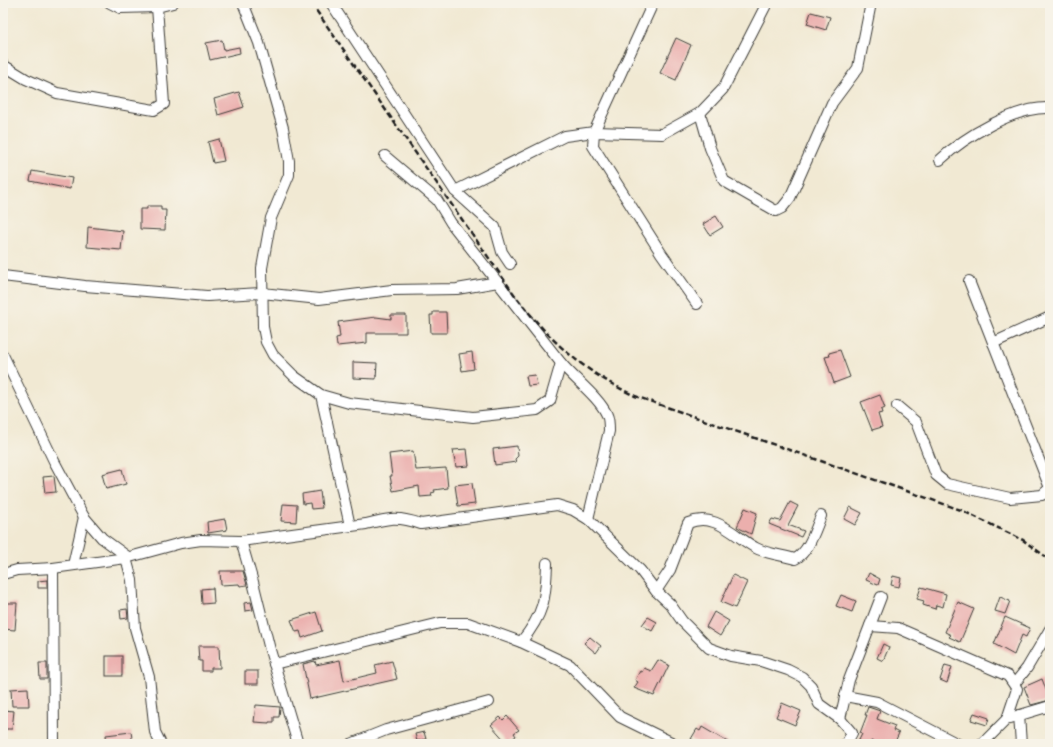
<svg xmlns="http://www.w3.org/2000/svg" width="1053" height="747" font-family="Itim,sans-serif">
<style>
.building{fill:#ebafad}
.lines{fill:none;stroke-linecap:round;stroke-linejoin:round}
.street-casing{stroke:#3c3b37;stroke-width:12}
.street{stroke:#fff;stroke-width:10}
.rail{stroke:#1c1c1c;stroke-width:2.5;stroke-dasharray:6 3;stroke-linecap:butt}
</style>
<rect width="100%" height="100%" fill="#f7f3e8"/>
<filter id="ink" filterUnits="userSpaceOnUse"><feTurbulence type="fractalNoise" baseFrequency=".025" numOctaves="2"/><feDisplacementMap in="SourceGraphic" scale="8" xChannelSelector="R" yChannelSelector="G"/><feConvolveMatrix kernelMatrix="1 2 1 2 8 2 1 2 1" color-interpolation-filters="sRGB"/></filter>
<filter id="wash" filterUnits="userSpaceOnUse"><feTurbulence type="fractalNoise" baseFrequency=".012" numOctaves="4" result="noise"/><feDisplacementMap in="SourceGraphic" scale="16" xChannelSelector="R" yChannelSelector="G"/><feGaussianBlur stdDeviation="0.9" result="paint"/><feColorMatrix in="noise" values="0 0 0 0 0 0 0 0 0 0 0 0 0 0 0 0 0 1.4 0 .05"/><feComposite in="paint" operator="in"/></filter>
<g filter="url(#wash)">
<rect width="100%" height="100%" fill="#f1e9d3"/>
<g id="blocks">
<g class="building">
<polygon points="811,12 830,17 826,30 807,24"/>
<polygon points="676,38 691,45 676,80 660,73"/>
<polygon points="222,40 224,50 239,47 240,53 210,60 206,43"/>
<polygon points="239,92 244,107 218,115 214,99"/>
<polygon points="219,139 224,161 213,163 208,142"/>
<polygon points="32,171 72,178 70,189 30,181"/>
<polygon points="147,206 161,206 161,210 166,210 165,230 140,229 140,209 147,209"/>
<polygon points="716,216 723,227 710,235 703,224"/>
<polygon points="88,227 123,231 121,250 87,247"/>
<polygon points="433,312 446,312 447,333 431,333 430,315 433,315"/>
<polygon points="391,315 406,315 406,333 367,333 367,343 337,346 336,338 340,337 338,322 376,317 391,319"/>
<polygon points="840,350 850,377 834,383 825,357 830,356 829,353"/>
<polygon points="472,352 474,369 462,371 459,354"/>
<polygon points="353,362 377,363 376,379 353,378"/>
<polygon points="535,375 537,385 528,386 526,376"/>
<polygon points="880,395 885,408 881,410 882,413 878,414 882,427 872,430 861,402"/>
<polygon points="517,446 518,456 515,459 516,462 495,465 493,449"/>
<polygon points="467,449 469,466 456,467 453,450"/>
<polygon points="413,451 416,470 446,468 448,488 434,490 435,492 431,493 432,496 420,497 419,486 393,491 390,476 392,476 389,454"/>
<polygon points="122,469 126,484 106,489 102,474"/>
<polygon points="54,476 56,492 45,493 43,477"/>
<polygon points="472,483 475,504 458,506 455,485"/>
<polygon points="320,491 322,508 311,509 310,503 303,504 302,494"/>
<polygon points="790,502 798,506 788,525 804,531 801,537 769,524 772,519 780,521"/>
<polygon points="283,504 297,505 296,522 281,521"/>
<polygon points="850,507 862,513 855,525 844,519"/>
<polygon points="745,508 757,513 751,534 737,527"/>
<polygon points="225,519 227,530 208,533 207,522"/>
<polygon points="220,571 243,571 247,585 240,586 239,584 221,585"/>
<polygon points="869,573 880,579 878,585 866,580"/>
<polygon points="733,575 747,582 735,608 721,602"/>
<polygon points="893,576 901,578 899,587 891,585"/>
<polygon points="47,580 47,588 38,588 38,581"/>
<polygon points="921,587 946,594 943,607 936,605 935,609 923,605 924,601 917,599"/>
<polygon points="213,588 214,603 202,604 201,589"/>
<polygon points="841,595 856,601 852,612 836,606"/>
<polygon points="1000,597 1010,601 1005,614 995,611"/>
<polygon points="251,602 253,610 245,611 244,603"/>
<polygon points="958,602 974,609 960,642 949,637 951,635 945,632"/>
<polygon points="3,603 17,603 15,630 3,629"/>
<polygon points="127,609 128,618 121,619 120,610"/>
<polygon points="316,612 322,631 302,638 300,631 296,632 291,620"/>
<polygon points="714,612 729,621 720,636 706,627"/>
<polygon points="648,617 657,622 652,631 642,625"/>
<polygon points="1005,617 1030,628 1026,637 1022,635 1014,655 994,644"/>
<polygon points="590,637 601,646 596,653 584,643"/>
<polygon points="883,644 889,647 883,661 877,658"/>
<polygon points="198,646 219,646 220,668 211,668 211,671 202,671 202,661 199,661"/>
<rect x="106" y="656" width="16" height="20"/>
<polygon points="340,660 344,681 377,673 375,665 392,661 397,679 310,699 303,664 315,661 316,665"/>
<polygon points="658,660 669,665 654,696 634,688 638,682 635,680 640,671 642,672 644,668 651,671"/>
<polygon points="39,663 47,663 47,679 40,679"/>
<polygon points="945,665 952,667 947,683 940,680"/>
<rect x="245" y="671" width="13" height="13"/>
<polygon points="1042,679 1050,700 1031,705 1024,687"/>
<polygon points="28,688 29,706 12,706 11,689"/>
<polygon points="782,703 801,711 795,725 776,717"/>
<polygon points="256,705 280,707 279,717 274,717 274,722 269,722 269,723 254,722"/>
<polygon points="868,707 880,711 877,719 895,726 893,730 899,733 894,744 879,744 871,741 870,744 857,744 862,734 860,733 867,715 865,715"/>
<polygon points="3,710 14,711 12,729 3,729"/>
<polygon points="974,713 989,718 987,725 971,720"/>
<polygon points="507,716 519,730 514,733 516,736 507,743 491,725 500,717 503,720"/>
<polygon points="702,727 731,744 700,744 691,739 697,729 700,731"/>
<polygon points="131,732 133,744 107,744 106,735"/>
<polygon points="424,732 426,739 417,741 415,734"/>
</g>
</g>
</g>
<g filter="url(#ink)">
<use href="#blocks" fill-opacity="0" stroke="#3c3b37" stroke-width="1"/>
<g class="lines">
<defs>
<g id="street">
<polyline points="110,3 120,8 157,7"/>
<polyline points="243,3 259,43 283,128 289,161 289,175 271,218 262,268 263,327 266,342 273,355 294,376 321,395 349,403 473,417 537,410 550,401 561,363"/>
<polyline points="331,3 455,191 495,227 502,252 510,264"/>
<polyline points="653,3 594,132 593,146 661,253 697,304"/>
<polyline points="3,65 26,79 57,93 154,110 164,104 157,7 173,3"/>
<polyline points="700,113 710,148 724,181 776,211 782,208 790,198 832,103 858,68 871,3"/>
<path d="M 385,156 L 437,200 L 451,223 L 561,363 C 574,379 599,397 607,415 C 609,419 609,426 609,431 L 588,519"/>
<path d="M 940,160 C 964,137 1016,106 1050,108"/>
<polyline points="455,191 565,136 594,132 662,134 700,113 723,89 767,3"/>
<polyline points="3,276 85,286 207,296 262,293 319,299 392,290 457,289 498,282"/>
<polyline points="969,281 1050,488"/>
<polyline points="993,343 1050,317"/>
<polyline points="3,355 54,461 84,517 102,538 128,557"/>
<polyline points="321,395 350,526"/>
<polyline points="897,406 916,422 936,475 947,484 1010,498 1042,495 1050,488"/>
<polyline points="241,541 253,582 270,650 298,744"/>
<polyline points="126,558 132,580 135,628 149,677 155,732 161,744"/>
<polyline points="73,565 84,517"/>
<polyline points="53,568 54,744"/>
<path d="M 3,574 L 17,570 L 53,568 L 126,558 L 181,543 L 201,540 L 241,541 L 366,524 C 389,518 398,516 421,524 L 557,505 L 573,510 L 588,519 L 640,570 L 656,591 L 670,604 L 682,621 L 709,648 L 731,656 L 761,661 L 788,670 L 802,677 L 811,686 L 819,704 L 840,719 L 852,733 L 846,744"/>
<path d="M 656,591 L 670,570 L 688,523 C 715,511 735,537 756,548 C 767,554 782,555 795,559 C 809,552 815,530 821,516"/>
<polyline points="870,626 898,628 1008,676 1017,689 1007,719"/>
<path d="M 521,642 C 544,614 546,598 547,563"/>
<polyline points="274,664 440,623 468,623 521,642 570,665 620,717 675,744"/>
<polyline points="1015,683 1027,668 1050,629"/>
<polyline points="845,696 877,702 958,744"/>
<polyline points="1019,715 1021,744"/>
<polyline points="840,719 849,680 881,597"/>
<polyline points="351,744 386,730 489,702"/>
<polyline points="982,744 1007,719 1050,706"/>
</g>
</defs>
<use href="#street" class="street-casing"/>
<use href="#street" class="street"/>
<path class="rail" d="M 311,3 L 514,294 C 549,340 581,370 635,396 L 961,510 L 1023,540 L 1050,560"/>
</g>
</g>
<rect width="1053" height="747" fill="none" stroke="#f7f3e8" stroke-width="16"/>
</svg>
